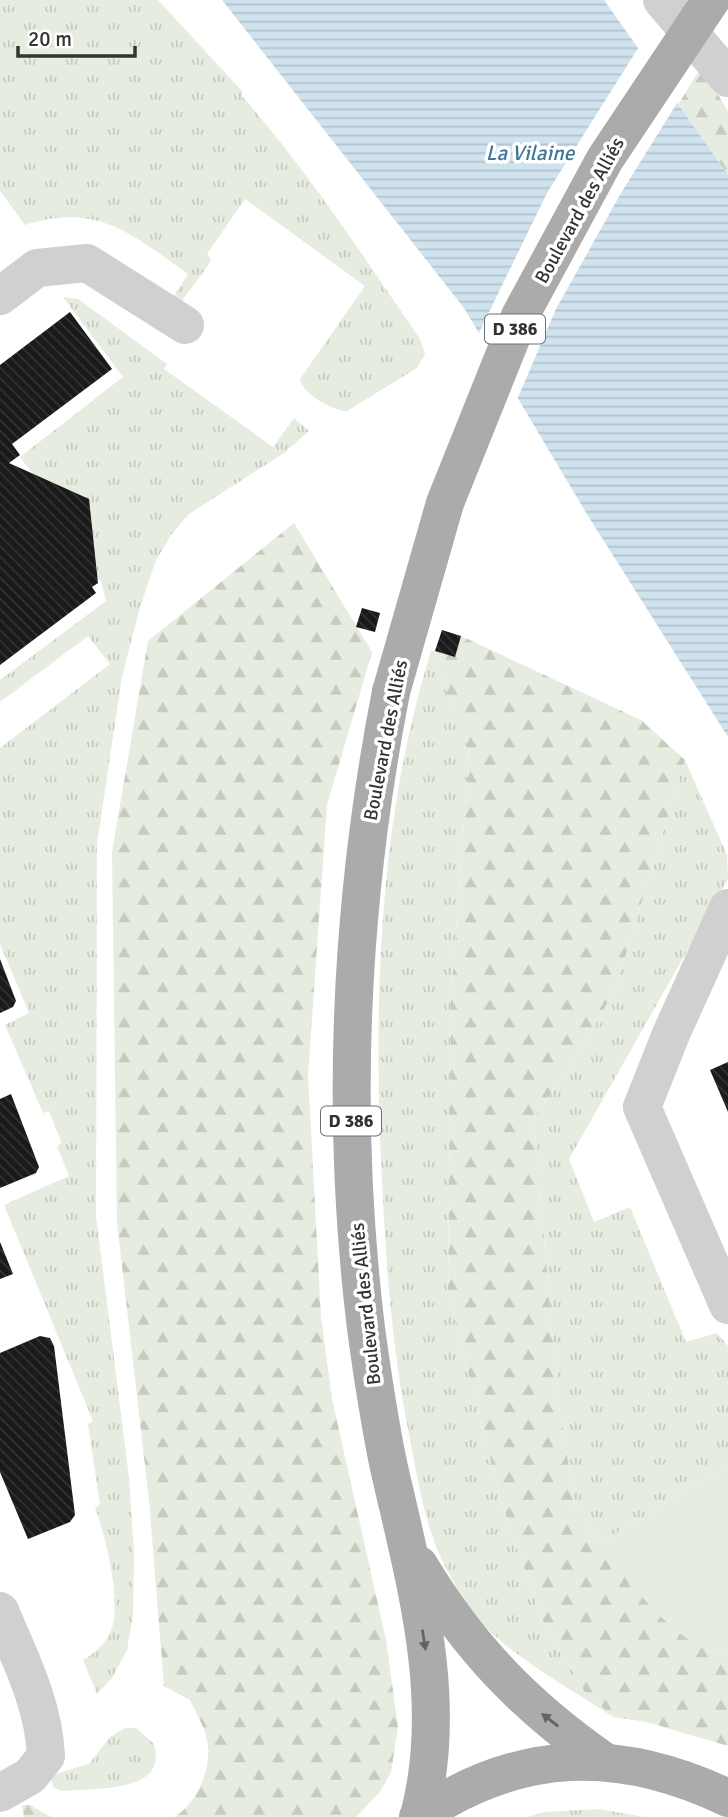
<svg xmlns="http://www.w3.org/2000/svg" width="728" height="1817" font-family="Signika,sans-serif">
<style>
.grass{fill:url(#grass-tufts)}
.forest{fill:url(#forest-firs)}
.garden{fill:#e6ecdf}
.water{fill:url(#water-rules)}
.pier{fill:#fff}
.building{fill:url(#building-back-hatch)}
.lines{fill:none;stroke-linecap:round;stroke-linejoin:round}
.minor{stroke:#d0d0d0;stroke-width:38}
.major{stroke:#ababab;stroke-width:38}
.major-bridge{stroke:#ababab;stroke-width:38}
.oneway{fill:#636363}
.labels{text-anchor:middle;stroke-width:7;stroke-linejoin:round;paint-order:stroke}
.shield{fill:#fff;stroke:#707070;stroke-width:2}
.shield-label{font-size:18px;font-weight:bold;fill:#333}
.street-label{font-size:19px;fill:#333;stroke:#fff}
.water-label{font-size:21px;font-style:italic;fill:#3f7597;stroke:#fff}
</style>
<defs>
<pattern id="grass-tufts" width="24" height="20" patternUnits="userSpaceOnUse" patternTransform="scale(1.75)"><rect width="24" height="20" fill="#e6ecdf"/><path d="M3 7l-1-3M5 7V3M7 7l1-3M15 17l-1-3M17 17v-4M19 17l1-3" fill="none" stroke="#c6cbc0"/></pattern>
<pattern id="forest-firs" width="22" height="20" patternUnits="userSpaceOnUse" patternTransform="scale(1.75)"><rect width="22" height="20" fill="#e6ecdf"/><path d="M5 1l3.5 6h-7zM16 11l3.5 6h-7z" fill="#c6cbc0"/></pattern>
<pattern id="water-rules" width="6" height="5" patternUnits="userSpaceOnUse" patternTransform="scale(1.75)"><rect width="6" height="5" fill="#cfe2ee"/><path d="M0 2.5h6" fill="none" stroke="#b2c2cd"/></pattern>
<pattern id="building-back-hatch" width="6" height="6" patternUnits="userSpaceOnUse" patternTransform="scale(1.75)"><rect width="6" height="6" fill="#1a1a1a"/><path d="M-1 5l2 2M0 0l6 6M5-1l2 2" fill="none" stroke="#333"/></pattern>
</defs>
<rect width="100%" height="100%" fill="#fff"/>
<g class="grass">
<path d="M 0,0 L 158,0 L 242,91 L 242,96 C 308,171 363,256 420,339 L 425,354 L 417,368 L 347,411 C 332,411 303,394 300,379 L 365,286 L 245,199 L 207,254 L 211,259 L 209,264 L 181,302 L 172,299 L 188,274 C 131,234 98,202 25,225 L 0,191 Z"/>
<path d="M 63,297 L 78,299 L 167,364 L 164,369 L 273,447 L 294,418 L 309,431 L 284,453 L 189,514 L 171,535 L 156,560 L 140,607 L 122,677 L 97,844 L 96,1216 L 129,1478 L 134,1554 L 133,1615 L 127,1650 L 112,1678 L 97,1694 L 83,1660 C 95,1653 108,1642 112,1628 C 121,1599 106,1537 95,1508 L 100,1504 L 88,1424 L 93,1421 L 4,1205 L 69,1176 L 57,1146 L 62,1143 L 49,1111 L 43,1113 L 5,1025 L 29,1013 L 0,944 L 0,748 L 110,664 L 88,636 L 0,702 L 0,680 L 106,601 L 101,582 L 55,519 L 62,513 L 20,457 L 123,377 Z"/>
<path d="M 431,651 L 435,651 L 437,667 L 469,751 L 451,1000 L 448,1293 L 502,1504 L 542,1620 L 584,1691 L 613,1717 C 573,1690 513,1658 481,1622 C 470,1610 460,1593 452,1579 C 425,1534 418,1480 408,1429 C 392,1347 386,1264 382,1181 C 373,1005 378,821 431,651 Z"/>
<polygon points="685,760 727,855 728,879 569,1159 594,1222 630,1207 686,1342 717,1333 728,1346 728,1465 599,1544 575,1507 557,1390 534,1119 590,1034 616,987"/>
<path d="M 125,1728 L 136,1728 L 153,1743 C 172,1794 91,1788 61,1791 L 53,1787 L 51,1778 L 55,1774 L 89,1764 L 110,1737 Z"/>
<polygon points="599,1809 644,1817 528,1817 544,1812"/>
</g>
<g class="forest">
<polygon points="701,67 728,111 728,175 678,105"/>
<path d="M 294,523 L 372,652 L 327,805 L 308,1075 L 321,1317 L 332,1399 L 386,1640 L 398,1727 L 391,1772 L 380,1792 L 356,1817 L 175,1817 C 197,1801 210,1774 208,1746 C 207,1731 196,1713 190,1700 L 164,1686 L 149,1500 L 117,1223 L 112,852 L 148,641 Z"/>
<polygon points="461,636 641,720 685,760 616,987 590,1034 534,1119 557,1390 575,1507 599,1544 716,1653 728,1655 728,1746 647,1722 613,1717 584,1691 542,1620 502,1504 448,1293 451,1000 469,752 437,667 435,651 455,656"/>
<polygon points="22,1805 30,1805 51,1817 24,1817"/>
</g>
<path class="garden" d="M 728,1465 L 728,1655 C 675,1648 631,1583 599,1544 Z"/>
<polygon class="water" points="222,0 604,0 728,175 728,737 588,516 464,308"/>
<polygon class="pier" points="640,45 679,100 621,193 556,309 516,402 477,337 547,193"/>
<g class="building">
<polygon points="70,312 112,369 12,444 20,455 9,463 89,499 98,583 92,587 96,593 0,665 0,365"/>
<polygon points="362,608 380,613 375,632 356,627"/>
<polygon points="442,630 461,636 455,657 435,651"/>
<polygon points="0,959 16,1001 13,1007 0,1013"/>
<polygon points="728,1062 728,1112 710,1070"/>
<polygon points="11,1094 39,1167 36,1173 0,1188 0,1099"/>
<polygon points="0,1242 13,1274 0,1279"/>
<polygon points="40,1336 50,1338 54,1346 75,1515 70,1522 28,1539 0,1472 0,1353"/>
</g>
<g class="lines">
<g class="minor">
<polyline points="662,0 728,78"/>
<polyline points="0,296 37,268 87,263 185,325"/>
<polyline points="728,908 671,1034 642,1107 728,1305"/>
<path d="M 0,1611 C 20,1658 44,1705 46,1756 L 30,1776 L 0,1793"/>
</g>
<g class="major">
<path d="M 391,692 C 350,902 340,1115 366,1328 C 372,1373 379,1418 388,1463 C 414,1579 450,1698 419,1816"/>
<path d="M 419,1565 C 469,1648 525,1706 604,1761"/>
<path d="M 418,1817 C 519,1748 619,1746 728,1798"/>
</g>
<polyline class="major-bridge" points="391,692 445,503 520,316 605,159 711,0"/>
</g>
<defs><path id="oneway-solid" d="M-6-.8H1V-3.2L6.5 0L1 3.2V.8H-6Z" transform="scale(1.75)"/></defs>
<g class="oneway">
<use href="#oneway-solid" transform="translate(424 1640) rotate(81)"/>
<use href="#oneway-solid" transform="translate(550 1720) rotate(-142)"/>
</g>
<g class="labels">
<g class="shield">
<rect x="485" y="314.5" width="60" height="29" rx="5"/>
<rect x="321" y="1106.5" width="60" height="29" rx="5"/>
</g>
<g class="shield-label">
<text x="515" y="335">D 386</text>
<text x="351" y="1127">D 386</text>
</g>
<g class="street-label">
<text transform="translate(579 210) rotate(-61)" y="7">Boulevard des Alliés</text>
<text transform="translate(385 740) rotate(-79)" y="7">Boulevard des Alliés</text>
<text transform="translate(365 1304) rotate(-96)" y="7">Boulevard des Alliés</text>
</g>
<g class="water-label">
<text x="530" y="160">La Vilaine</text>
</g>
</g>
<path d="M18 46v10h117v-10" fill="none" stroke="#333333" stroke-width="3.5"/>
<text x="28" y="46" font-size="21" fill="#333333" stroke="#ffffff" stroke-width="5" paint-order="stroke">20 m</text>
</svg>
